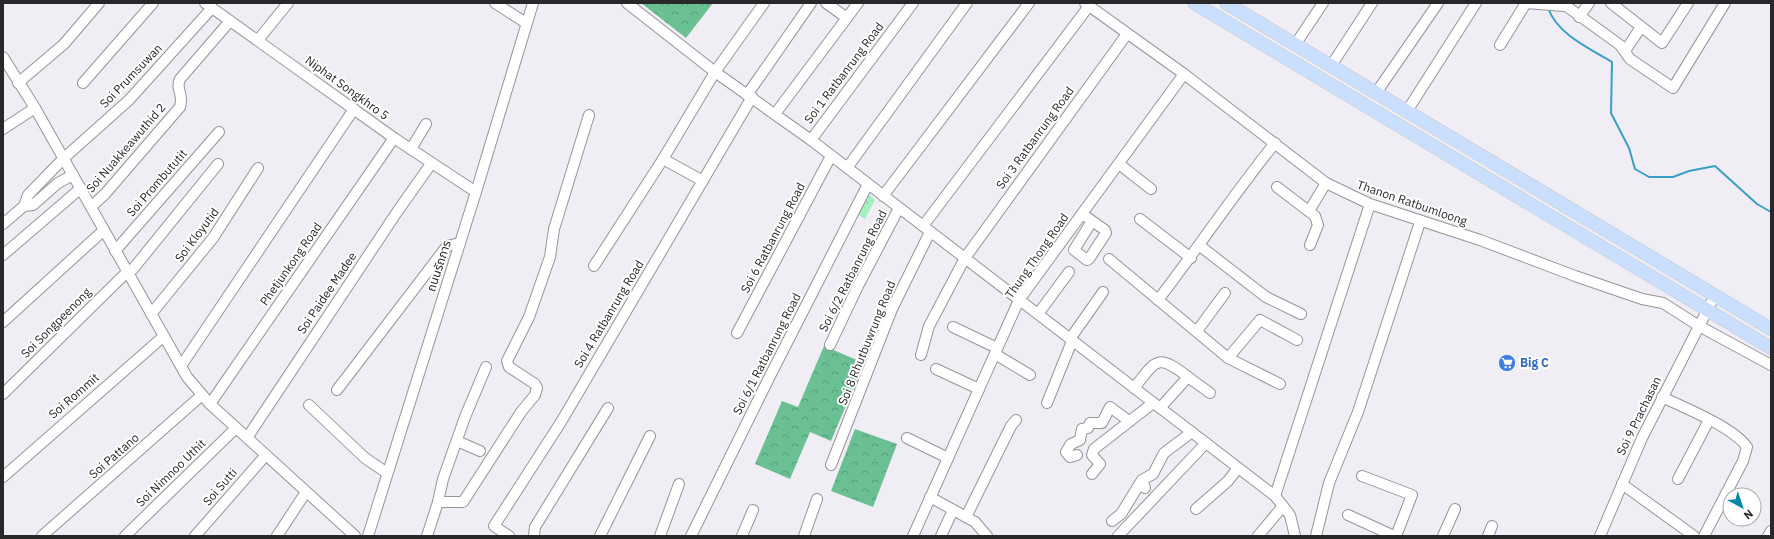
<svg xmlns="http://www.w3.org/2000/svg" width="1774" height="539" font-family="'IBM Plex Sans','Noto Sans Thai',sans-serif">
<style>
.forest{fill:url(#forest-crowns)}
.park{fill:url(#park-crowns)}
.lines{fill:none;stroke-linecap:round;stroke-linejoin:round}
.stream{stroke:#39a0c5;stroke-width:2}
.minor-casing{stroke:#96949a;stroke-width:12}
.major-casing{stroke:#cbcbcc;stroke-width:14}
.minor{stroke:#fff;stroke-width:10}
.major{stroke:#cadffd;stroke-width:13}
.labels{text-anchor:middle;stroke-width:4;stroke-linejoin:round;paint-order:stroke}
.street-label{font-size:12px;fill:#282729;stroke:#fff}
.shop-label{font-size:12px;font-weight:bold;fill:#366cbe;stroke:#fff;text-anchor:start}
</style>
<defs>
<pattern id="forest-crowns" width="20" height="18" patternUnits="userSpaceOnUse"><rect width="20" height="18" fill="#6bc093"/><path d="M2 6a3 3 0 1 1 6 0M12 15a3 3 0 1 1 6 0" fill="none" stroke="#589c78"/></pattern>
<pattern id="park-crowns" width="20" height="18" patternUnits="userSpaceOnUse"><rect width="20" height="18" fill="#a5efc5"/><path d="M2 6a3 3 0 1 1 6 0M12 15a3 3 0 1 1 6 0" fill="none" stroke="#8ecda9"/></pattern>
</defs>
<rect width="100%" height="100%" fill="#f0eef4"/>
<g class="forest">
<polygon points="641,3 713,3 686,38"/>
<polygon points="824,346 864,363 831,441 810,432 790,479 755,464 782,401 798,407"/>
<polygon points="855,429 897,444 873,507 831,491"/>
</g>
<polygon class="park" points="866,192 875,200 865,219 855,213"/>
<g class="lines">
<path class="stream" d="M 1548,8 C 1558,35 1589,48 1612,62 L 1611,113 L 1629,148 L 1635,169 L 1649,177 L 1673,177 L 1689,171 L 1715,166 L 1757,204 L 1771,212"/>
<defs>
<g id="minor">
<polyline points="205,3 394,138 476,192"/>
<polyline points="495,3 526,23"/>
<polyline points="627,3 715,72 811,140 1275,496 1290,515 1295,536"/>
<polyline points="826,3 847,18"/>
<polyline points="1085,3 1184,74 1326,183 1370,204 1480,240 1575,276 1642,299 1663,303 1699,326 1771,365"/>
<polyline points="1526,3 1564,6"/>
<polyline points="1562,3 1620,45 1630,59 1673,88 1725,3"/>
<polyline points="1611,3 1662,43 1688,3"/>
<polyline points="1579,17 1589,3"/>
<polyline points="258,40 288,3"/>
<polyline points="1295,45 1323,3"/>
<polyline points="1500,45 1526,3"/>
<polyline points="1625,51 1641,27"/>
<polyline points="3,57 35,108 187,377 210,404 355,536"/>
<polyline points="1331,66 1372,3"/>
<polyline points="18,83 64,44 99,3"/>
<polyline points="83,83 153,3"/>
<polyline points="1376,93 1438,3"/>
<polyline points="747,95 811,3"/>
<polyline points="1407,111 1476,3"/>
<polyline points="775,114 858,3"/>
<polyline points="3,129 35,108"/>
<polyline points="811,140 913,3"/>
<polyline points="411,149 426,124"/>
<polyline points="663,159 703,181"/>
<polyline points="1119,164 1151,189"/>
<polyline points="847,168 967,3"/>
<polyline points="1277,187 1315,216 1318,225 1310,245"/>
<polyline points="883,196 1029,3"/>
<polyline points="24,206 33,205 58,183 73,175"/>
<path d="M 91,207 L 105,194 L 180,107 C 184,93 175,89 180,79 L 230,21"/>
<polyline points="1309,211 1326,183"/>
<polyline points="1082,214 1105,230 1106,233 1089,259 1087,260 1074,250 1092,221"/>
<polyline points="1140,219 1191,258"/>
<polyline points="3,224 24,206 28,195 64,158 129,100 212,8"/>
<polyline points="923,226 1089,6"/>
<polyline points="1200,246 1266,297 1301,314"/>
<polyline points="115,251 219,132"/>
<polyline points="3,255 81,188"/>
<polyline points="1109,259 1228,358 1280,384"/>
<polyline points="594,266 663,159 715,72 764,3"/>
<path d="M 1158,300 C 1198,248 1234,194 1275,143"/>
<polyline points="151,314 213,238 258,168"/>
<polyline points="1038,314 1069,272"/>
<polyline points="3,322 104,230"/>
<polyline points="953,327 997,348"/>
<polyline points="1197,331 1225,293"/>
<polyline points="737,333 831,156"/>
<polyline points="1070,339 1103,292"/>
<polyline points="830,345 858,286 899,208"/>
<polyline points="995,354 1030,375"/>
<polyline points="921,355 929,326 965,258 1127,34"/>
<polyline points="1228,358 1260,320 1297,340"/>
<polyline points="181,366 354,109"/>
<polyline points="936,369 979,389"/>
<polyline points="1188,377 1210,393"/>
<path d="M 1134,388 C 1156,361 1156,352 1188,377 L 1160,408"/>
<polyline points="337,390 447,246 460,243"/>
<polyline points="3,394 127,272 133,269 218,164"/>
<path d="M 1662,397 C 1685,408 1733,427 1747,447 L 1743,461 L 1704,536"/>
<polyline points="1047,403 1072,341"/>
<polyline points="210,404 394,138"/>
<polyline points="309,405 365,458 387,473"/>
<polyline points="247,438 397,212 431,164"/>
<polyline points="907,438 948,458"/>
<polyline points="457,441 480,451"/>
<polyline points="1077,455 1070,457 1066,452 1071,444 1080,440 1082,429 1088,428 1090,423 1102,423 1110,407 1129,421"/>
<polyline points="831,465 892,309 930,232"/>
<polyline points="1092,474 1100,464 1092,455 1094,449 1153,403"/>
<polyline points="1362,476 1412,495 1396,536"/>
<polyline points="3,477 164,336"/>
<polyline points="1678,479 1709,420"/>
<polyline points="1142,480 1153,474 1164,453 1192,432"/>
<polyline points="1622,484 1694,536"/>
<polyline points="1275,496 1370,204"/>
<polyline points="930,497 975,522 987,536"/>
<polyline points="438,502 463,502 521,412 535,395 537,388 535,384 509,367 507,361 529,317 550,257 554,229 589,115"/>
<polyline points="1196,509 1228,481 1238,468"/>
<polyline points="1348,515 1394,536"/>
<polyline points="966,517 1011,426 1016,420"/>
<polyline points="1112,521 1121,514 1142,480 1145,488"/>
<polyline points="42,536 202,395"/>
<polyline points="125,536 236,428"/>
<polyline points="195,536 266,455"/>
<polyline points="277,536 306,492"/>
<polyline points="368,536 476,192 533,3"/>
<polyline points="427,536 438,502 443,479 465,417 486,367"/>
<polyline points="509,536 494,526 561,422 752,97"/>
<polyline points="534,536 535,527 608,408"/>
<polyline points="600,536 650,436"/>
<polyline points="660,536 679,484"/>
<polyline points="691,536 769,378 868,184"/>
<polyline points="742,536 753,510"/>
<polyline points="804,536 817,499"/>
<polyline points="913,536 1019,300 1184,74"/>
<polyline points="941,536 953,510"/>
<polyline points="1118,536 1206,443"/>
<polyline points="1258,536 1283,506"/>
<polyline points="1316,536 1329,483 1358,412 1420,222"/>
<polyline points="1443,536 1455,509"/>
<polyline points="1488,536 1492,526"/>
<polyline points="1600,536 1642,438 1715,295"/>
<polyline points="1768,536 1771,531"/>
</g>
<g id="major">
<polyline points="1194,3 1771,348"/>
<polyline points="1226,3 1771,329"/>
</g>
</defs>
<use href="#minor" class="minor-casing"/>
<use href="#major" class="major-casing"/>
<use href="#minor" class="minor"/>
<use href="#major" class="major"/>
</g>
<defs>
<symbol id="supermarket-disc" viewBox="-11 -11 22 22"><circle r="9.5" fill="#3f7fe0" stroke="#fff"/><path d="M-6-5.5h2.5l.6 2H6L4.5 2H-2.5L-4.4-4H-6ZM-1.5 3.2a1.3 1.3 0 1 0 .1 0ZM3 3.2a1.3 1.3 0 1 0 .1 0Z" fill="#fff"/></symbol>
</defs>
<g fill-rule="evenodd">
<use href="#supermarket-disc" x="1497" y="353" width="20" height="20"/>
</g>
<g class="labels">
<g class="street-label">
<text transform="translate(844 73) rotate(-53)" y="4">Soi 1 Ratbanrung Road</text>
<text transform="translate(131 76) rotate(-46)" y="4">Soi Prumsuwan</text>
<text transform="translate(347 88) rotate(36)" y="4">Niphat Songkhro 5</text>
<text transform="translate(1035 138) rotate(-54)" y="4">Soi 3 Ratbanrung Road</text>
<text transform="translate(126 148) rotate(-49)" y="4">Soi Nuakkeawuthid 2</text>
<text transform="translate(157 183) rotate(-49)" y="4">Soi Prombututit</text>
<text transform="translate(1412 203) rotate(19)" y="4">Thanon Ratbumloong</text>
<text transform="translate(197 235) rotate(-53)" y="4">Soi Kloyutid</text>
<text transform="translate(773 238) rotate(-62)" y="4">Soi 6 Ratbanrung Road</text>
<text transform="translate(1037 256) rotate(-55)" y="4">Thung Thong Road</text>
<text transform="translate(291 264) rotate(-55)" y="4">Phetjunkong Road</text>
<text transform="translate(439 266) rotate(-72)" y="4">ถนนรัถการ</text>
<text transform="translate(853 271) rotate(-63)" y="4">Soi 6/2 Ratbanrung Road</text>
<text transform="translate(327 293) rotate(-56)" y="4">Soi Paidee Madee</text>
<text transform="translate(609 314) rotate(-59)" y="4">Soi 4 Ratbanrung Road</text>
<text transform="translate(56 323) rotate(-45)" y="4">Soi Songpeenong</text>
<text transform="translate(867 343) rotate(-68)" y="4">Soi 8 Rhutbuwrung Road</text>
<text transform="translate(767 354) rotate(-63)" y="4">Soi 6/1 Ratbanrung Road</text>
<text transform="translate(74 396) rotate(-41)" y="4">Soi Rommit</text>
<text transform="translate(1639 416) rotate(-64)" y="4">Soi 9 Prachasan</text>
<text transform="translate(114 456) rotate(-41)" y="4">Soi Pattano</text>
<text transform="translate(171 473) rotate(-44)" y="4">Soi Nimnoo Uthit</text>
<text transform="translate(220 487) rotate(-49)" y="4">Soi Sutti</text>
</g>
<g class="shop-label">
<text x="1520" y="367">Big C</text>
</g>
</g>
<rect width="1774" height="539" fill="none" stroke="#282729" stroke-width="8"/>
<g transform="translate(1742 507) rotate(140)"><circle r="19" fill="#ffffff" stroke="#a9a9a9"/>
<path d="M0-3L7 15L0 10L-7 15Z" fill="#0187a8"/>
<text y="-6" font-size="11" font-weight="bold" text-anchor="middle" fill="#282729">N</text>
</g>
</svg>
